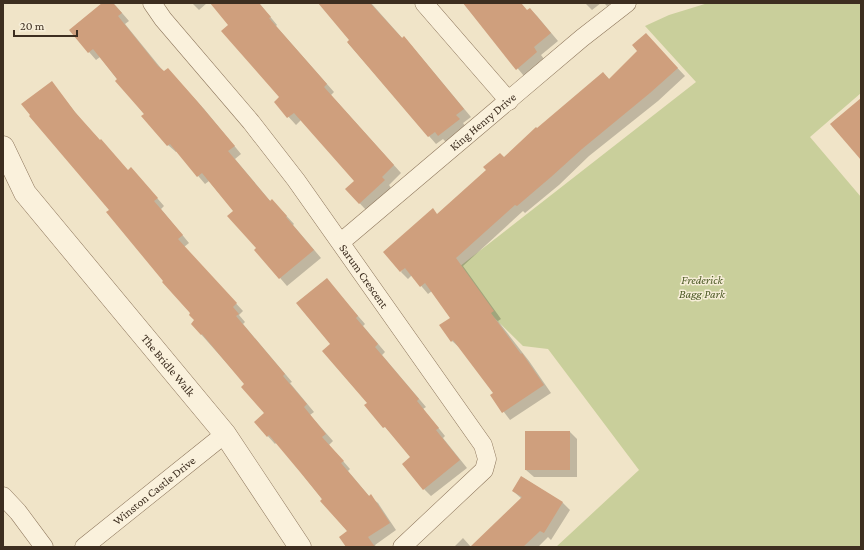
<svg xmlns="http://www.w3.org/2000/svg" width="864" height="550" font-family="'Crimson Pro',serif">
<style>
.green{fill:#c9cf9b}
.shadow{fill:#0003}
.building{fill:#cf9f7d}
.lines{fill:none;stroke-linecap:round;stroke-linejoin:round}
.minor-casing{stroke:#8d765c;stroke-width:19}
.tertiary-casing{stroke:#8d765c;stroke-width:23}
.minor{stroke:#faf1dc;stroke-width:18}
.tertiary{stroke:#faf1dc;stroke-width:22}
.labels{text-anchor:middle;stroke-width:3;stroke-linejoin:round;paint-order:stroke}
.street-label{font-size:12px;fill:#3d2e20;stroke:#f7eed8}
.park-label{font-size:12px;font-style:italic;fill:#4d5a26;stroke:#f7eed8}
</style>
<rect width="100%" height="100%" fill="#f0e4c8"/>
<polygon class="green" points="708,3 861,3 861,93 810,137 861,197 861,547 556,547 639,470 548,349 523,346 450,274 696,82 645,26 669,15"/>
<g class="shadow">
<polygon points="103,3 113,3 116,6 129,21 125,24 164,72 175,77 204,109 241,154 235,159 271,202 272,200 294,224 293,225 321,258 287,286 256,250 257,248 234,211 209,181 205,184 177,151 176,152 168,145 100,57 96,60 70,30"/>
<polygon points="192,3 207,3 199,10"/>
<polygon points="211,3 259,3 277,25 276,26 334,92 331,95 401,173 389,185 391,188 367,211 346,189 355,181 301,120 296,125 275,102 281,97 229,25"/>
<polygon points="319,3 371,3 403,39 404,37 411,45 471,117 463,123 466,127 446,142 443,139 436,144 348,43 351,40"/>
<polygon points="463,3 521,3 527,11 530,9 537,16 558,41 541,55 544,59 524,76"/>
<polygon points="585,3 601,3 592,10"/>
<polygon points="604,3 611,3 607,6"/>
<polygon points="653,42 685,76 658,101 589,156 559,185 525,213 523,211 463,266 501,319 498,321 529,361 551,393 510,420 491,395 494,393 460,348 452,341 451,318 432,291 428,294 412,275 408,279 401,272 437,215 603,73 610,80"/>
<polygon points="52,83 82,121 128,171 138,176 164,206 161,209 189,243 184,247 243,311 239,315 245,322 243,324 292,382 290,383 314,412 310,415 333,441 329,445 350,469 348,471 369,496 378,503 396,530 375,545 376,547 347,547 348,532 277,442 275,444 255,422 265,414 246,385 192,324 195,320 191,314 110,210"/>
<polygon points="327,280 365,324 363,326 385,352 382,355 426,407 423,409 445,436 443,438 467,468 431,496 424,489 412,457 366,405 368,403 331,344"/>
<polygon points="526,432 570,432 577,439 577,477 534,477 526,470"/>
<polygon points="522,477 563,503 570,510 551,540 548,537 538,547 454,547 463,538 471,547 522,499 513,491"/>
</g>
<g class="building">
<polygon points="102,3 113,3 122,13 118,16 158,66 164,71 168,68 197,101 235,146 228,151 270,201 272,199 287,216 286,217 314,250 279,279 254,250 256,248 227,216 233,211 202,173 197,177 170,144 167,146 141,116 144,114 115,81 117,79 93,49 88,53 69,30"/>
<polygon points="210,3 259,3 271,17 269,18 327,84 324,87 394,165 382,177 385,180 359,204 345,189 354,181 294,113 287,118 274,102 279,97 221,31 228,25"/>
<polygon points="318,3 370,3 402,38 404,36 464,109 456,115 460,119 438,136 435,132 428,137 347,42 349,40"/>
<polygon points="463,3 521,3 527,10 530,8 551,33 534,47 537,52 516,70"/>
<polygon points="646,33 678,68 650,93 582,149 551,177 517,206 515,205 456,258 494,311 491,313 521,354 522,353 544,385 502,413 490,395 493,393 453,340 451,342 439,325 450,318 425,283 420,287 405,268 400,272 383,252 433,208 437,214 486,170 483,167 500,153 504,157 536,127 537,128 603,72 609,79 637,51 632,45"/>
<polygon points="52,81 75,112 100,140 101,139 128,170 131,167 158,198 154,201 183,235 178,239 237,303 233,307 239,314 236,316 285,374 283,376 307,404 304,407 326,434 322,437 344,461 341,463 369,496 371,494 390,523 368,537 375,547 346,547 339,537 347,531 320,501 322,499 300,472 269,435 267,437 254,422 264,413 241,387 244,384 202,334 201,335 191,324 194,320 189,315 190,313 162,282 163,281 106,212 109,210 29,116 30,115 21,104"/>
<polygon points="861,98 861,160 830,124"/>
<polygon points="327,278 358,316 356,318 378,344 375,347 419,399 417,401 439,428 436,430 460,460 423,490 402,464 410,457 385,427 383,428 364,405 367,403 322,351 330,344 296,303"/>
<rect x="525" y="431" width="45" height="39"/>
<polygon points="521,476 563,502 544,533 540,531 523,547 470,547 522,497 512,491"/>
</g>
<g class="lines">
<defs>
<g id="minor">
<path id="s1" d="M 152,3 L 163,19 L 251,122 L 296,180 L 483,445 L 487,459 L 484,470 L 402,547"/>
<polyline points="424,3 509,101"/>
<path id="s2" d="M 341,242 L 582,38 L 627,3"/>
<polyline points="3,496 18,512 44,547"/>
<path id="s3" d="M 84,547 L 225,434"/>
</g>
<g id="tertiary">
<path id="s4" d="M 3,147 L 25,193 L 225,434 L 300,547"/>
</g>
</defs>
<use href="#minor" class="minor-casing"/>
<use href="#tertiary" class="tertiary-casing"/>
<use href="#minor" class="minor"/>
<use href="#tertiary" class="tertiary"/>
</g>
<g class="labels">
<g class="street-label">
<text dy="4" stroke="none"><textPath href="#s2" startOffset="186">King Henry Drive</textPath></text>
<text dy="4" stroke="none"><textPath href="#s1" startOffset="346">Sarum Crescent</textPath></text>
<text dy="4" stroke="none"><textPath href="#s4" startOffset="275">The Bridle Walk</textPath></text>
<text dy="4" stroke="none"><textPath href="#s3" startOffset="90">Winston Castle Drive</textPath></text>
</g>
<g class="park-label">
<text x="702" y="284">Frederick<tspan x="702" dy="14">Bagg Park</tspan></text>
</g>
</g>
<rect width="864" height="550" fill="none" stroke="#3d2e20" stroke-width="8"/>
<path d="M14 30v6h63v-6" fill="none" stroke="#3d2e20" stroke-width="2"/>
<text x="20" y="30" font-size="12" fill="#3d2e20" stroke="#f7eed8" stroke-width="3" paint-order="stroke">20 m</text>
</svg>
